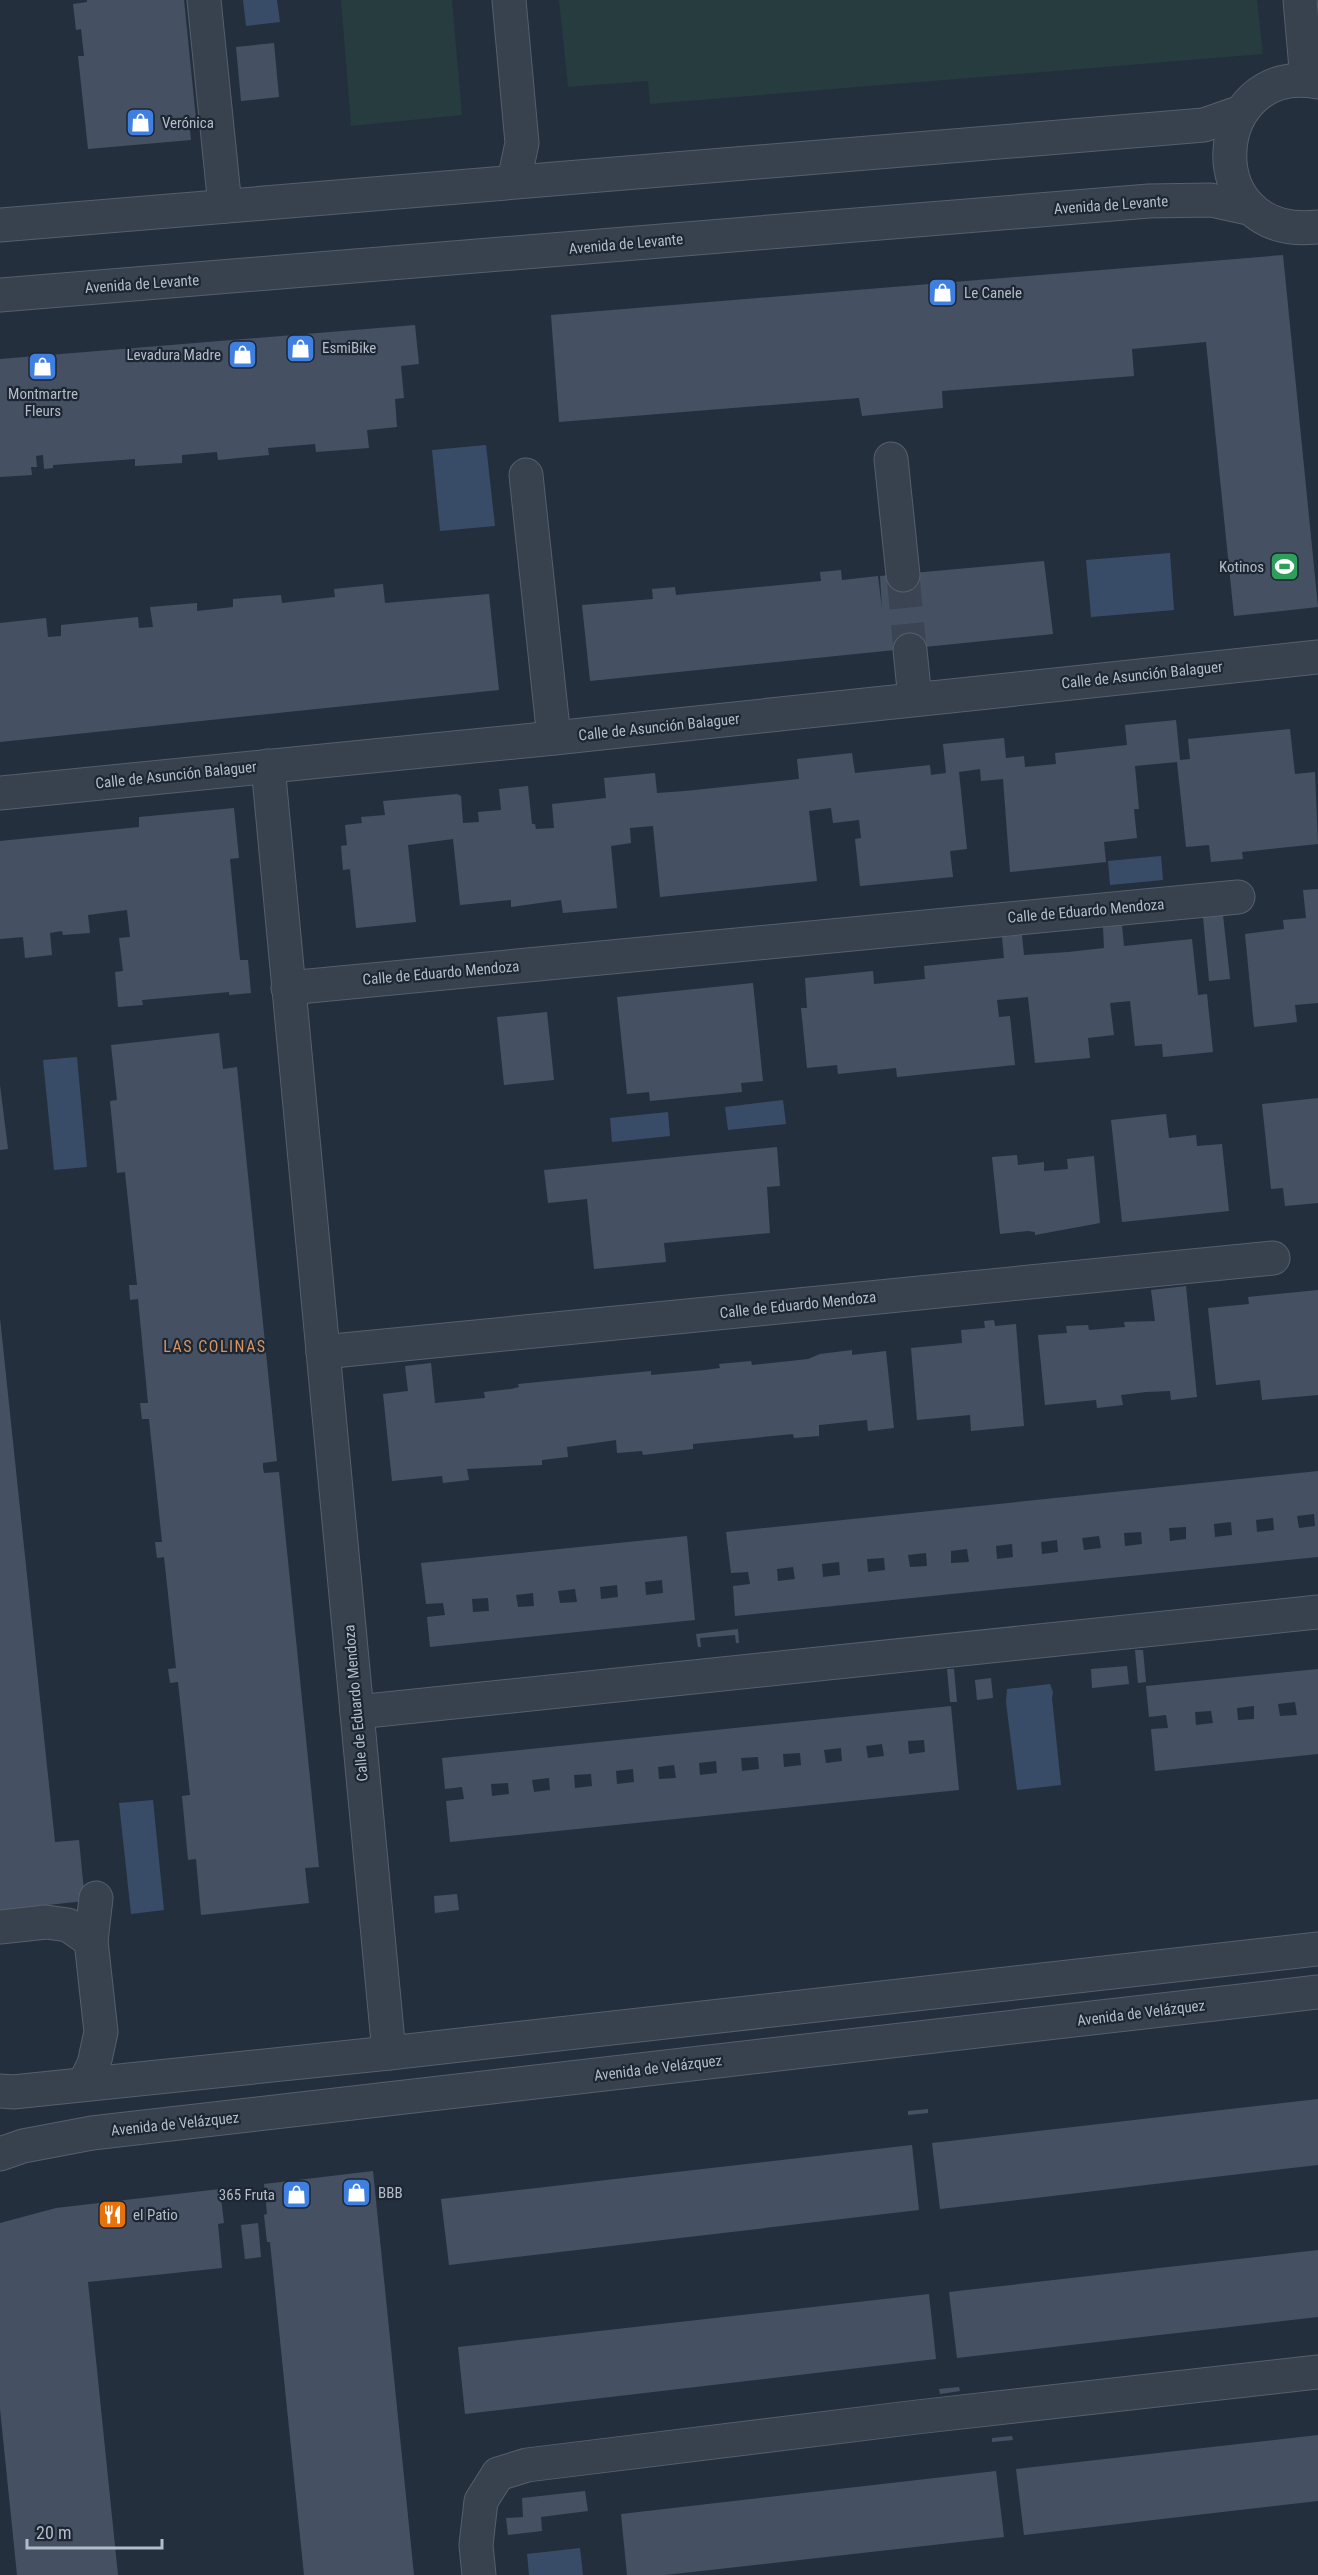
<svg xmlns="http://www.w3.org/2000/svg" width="1318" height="2575" font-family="'Roboto Condensed',sans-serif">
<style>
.green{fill:#263c3f}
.water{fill:#394c67}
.building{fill:#455162;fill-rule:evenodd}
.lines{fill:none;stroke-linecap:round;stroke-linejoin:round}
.minor-tunnel{stroke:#3a4453;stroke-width:33;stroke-dasharray:33 16;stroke-linecap:butt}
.minor-casing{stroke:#565f6c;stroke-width:35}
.minor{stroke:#38414e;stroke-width:33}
.labels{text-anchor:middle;stroke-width:4.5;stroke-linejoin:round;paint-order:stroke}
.poi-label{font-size:15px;fill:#b4bcc9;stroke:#1d2633;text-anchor:start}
.street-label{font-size:15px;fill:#b4bcc9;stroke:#1d2633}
.neighbourhood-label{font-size:16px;letter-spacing:1.5px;fill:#d59563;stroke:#1d2633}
</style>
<rect width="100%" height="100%" fill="#242f3e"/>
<g class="green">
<polygon points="341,0 452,0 462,115 351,126"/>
<polygon points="559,0 1257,0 1263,54 650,104 648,81 568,87"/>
</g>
<g class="water">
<polygon points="243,0 277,0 280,22 246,26"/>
<polygon points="486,445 495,526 440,531 432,450"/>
<polygon points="1170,553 1174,610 1091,617 1086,560"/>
<polygon points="1161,856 1163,880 1110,885 1108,861"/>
<polygon points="77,1057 87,1167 54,1170 43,1060"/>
<polygon points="783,1100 786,1124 728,1130 725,1107"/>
<polygon points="668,1112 670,1136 612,1142 610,1118"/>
<polygon points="1050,1684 1053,1692 1052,1698 1061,1785 1017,1790 1006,1702 1007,1689"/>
<polygon points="153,1800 164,1910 131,1914 119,1803"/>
<polygon points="580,2548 583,2575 529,2575 527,2554"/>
</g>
<g class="building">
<polygon points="87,0 184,0 197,129 190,130 191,140 88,149 78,56 84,56 81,29 76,30 73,4 87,2"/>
<polygon points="274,43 279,97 241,101 236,47"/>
<polygon points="1283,255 1318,607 1234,616 1206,342 1132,349 1134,376 942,391 943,408 862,416 859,398 559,422 551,315"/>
<polygon points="415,325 419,364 401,366 404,398 395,399 397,427 367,430 369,448 316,452 315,444 268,448 269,455 218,460 217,452 182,455 182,463 135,466 135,459 53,465 53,468 44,469 43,455 36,456 37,467 31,467 32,475 0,477 0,359"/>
<polygon points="1044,561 1053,634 590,681 582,605 653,599 652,589 675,587 676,595 821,581 820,572 841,570 842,580 878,576 882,609 880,576"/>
<polygon points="383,584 385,603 489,594 499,690 0,742 0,623 46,618 48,637 61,636 61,625 138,617 139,628 153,627 150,607 197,603 197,611 233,607 233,599 281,595 282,603 335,597 334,589"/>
<polygon points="1176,720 1180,760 1190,759 1188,739 1290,729 1295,774 1315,772 1318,844 1242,852 1243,859 1211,862 1209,845 1186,847 1177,762 1135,766 1139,809 1134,809 1137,838 1104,842 1106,862 1010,872 1003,779 981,781 980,769 959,772 967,849 950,851 953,877 860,886 855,839 861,838 859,820 833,823 831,808 809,811 817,881 660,897 653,826 630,828 631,843 611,846 617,908 563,913 561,900 511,907 511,900 460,905 453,839 408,845 416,922 356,928 350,869 343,870 341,846 347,845 345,825 362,823 361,817 385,815 383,801 457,794 461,796 463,823 479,822 478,812 501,810 499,789 528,786 532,824 535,824 536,829 554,828 552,804 606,798 604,778 655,773 657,793 685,791 799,779 797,759 852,753 855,773 930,765 931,775 938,774 946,773 943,744 1004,738 1006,758 1024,756 1025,767 1056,764 1055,753 1127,745 1125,725"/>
<polygon points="234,808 239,858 230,859 240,960 248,960 251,993 229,995 229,992 142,1000 143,1005 118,1007 115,972 123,971 119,938 130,937 127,910 88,915 90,933 63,935 62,931 50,933 52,955 25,958 23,937 0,939 0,841 139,827 139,817"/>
<polygon points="1318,889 1318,1003 1295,1005 1297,1022 1254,1027 1245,934 1284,929 1283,920 1306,918 1303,890"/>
<polygon points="1223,915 1230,979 1209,981 1203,917"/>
<polygon points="1122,925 1124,946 1192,939 1198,995 1207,994 1213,1052 1163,1057 1162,1044 1135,1046 1130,1001 1110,1003 1114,1035 1088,1038 1090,1058 1035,1063 1028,997 997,1000 999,1017 1010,1016 1015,1065 897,1077 896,1068 838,1074 837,1065 807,1068 801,1008 807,1008 805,978 873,971 874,984 925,979 924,966 1004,958 1002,937 1022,935 1024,955 1068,952 1104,948 1103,927"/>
<polygon points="753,983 763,1081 741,1083 742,1092 650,1101 649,1092 627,1094 617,997"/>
<polygon points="547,1012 554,1080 504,1085 497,1017"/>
<polygon points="219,1033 223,1069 237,1067 277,1461 263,1463 263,1468 264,1473 279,1472 319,1867 305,1868 309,1903 201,1915 196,1859 188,1860 182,1796 190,1795 178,1682 170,1683 168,1669 176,1668 164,1557 157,1558 155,1542 162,1542 149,1419 142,1419 140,1403 148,1403 138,1299 130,1300 129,1285 137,1285 125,1172 117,1173 110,1101 117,1100 111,1045"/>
<polygon points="0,1085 8,1149 0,1150"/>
<polygon points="1318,1098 1318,1203 1285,1206 1283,1188 1271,1189 1262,1104"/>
<polygon points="1166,1114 1169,1138 1196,1135 1197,1146 1222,1144 1229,1211 1122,1222 1111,1120"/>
<polygon points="777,1147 780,1186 767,1187 770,1233 664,1243 666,1262 594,1269 587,1199 548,1203 544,1170"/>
<polygon points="1017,1155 1018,1165 1044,1162 1044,1171 1068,1169 1067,1159 1094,1156 1100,1223 1035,1235 1035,1232 1028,1231 1000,1234 992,1157"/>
<polygon points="1186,1286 1197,1397 1171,1400 1170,1391 1146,1392 1121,1395 1123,1405 1097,1408 1096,1400 1045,1405 1038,1335 1067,1333 1066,1326 1088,1325 1089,1330 1125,1327 1124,1322 1155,1321 1151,1290"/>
<polygon points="1318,1290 1318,1395 1262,1400 1260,1380 1216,1385 1208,1308 1249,1304 1248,1297"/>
<polygon points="0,1318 55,1842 79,1840 85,1901 0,1910"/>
<polygon points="994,1320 995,1326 1016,1324 1024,1426 971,1431 970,1415 917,1420 911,1348 962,1343 961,1330 985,1328 984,1321"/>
<polygon points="852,1350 852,1355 886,1351 894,1428 868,1431 867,1420 819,1425 819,1436 794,1438 793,1434 693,1444 693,1449 643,1455 642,1451 617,1453 616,1440 567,1447 568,1457 542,1460 542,1465 467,1469 469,1480 443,1483 442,1476 392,1481 383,1394 408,1391 405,1366 431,1363 435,1403 485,1398 484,1392 511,1389 519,1387 518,1384 651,1371 651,1375 705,1370 720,1368 719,1364 751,1361 752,1365 808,1359 820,1354"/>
<path d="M 1318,1471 L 1318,1557 L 735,1616 L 733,1586 L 750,1584 L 748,1572 L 731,1573 L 726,1532 ZM 1314,1514 L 1315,1526 L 1299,1528 L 1297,1516 ZM 1273,1518 L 1274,1530 L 1257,1532 L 1256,1520 ZM 1231,1522 L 1232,1535 L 1215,1537 L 1214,1524 ZM 1186,1527 L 1186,1539 L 1170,1541 L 1169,1528 ZM 1141,1532 L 1142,1544 L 1125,1546 L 1124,1533 ZM 1099,1536 L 1101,1548 L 1084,1550 L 1082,1538 ZM 1057,1540 L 1058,1552 L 1042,1554 L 1041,1542 ZM 1012,1544 L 1013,1557 L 997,1559 L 996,1546 ZM 967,1549 L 969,1562 L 951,1563 L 951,1551 ZM 926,1553 L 927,1566 L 910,1567 L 908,1555 ZM 884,1558 L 885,1570 L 868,1572 L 867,1559 ZM 839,1562 L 840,1575 L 823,1577 L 822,1564 ZM 793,1567 L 795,1579 L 778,1581 L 777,1569 Z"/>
<path d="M 687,1536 L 695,1620 L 430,1647 L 427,1617 L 445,1615 L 443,1603 L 426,1604 L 421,1563 ZM 662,1580 L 663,1593 L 646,1595 L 645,1582 ZM 617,1585 L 618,1597 L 601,1599 L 600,1587 ZM 575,1589 L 577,1602 L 560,1603 L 558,1591 ZM 533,1593 L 534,1606 L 518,1607 L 516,1595 ZM 488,1598 L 489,1611 L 473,1612 L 472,1599 Z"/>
<polygon points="738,1629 739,1643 736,1643 735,1635 700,1638 701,1647 698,1647 696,1634"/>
<polygon points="1135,1650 1143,1650 1146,1682 1138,1683"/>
<polygon points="1127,1666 1129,1684 1092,1688 1091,1669"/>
<polygon points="947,1669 954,1669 957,1702 950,1702"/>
<path d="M 1318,1669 L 1318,1754 L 1155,1771 L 1151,1729 L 1168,1728 L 1166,1715 L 1149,1717 L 1146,1686 ZM 1295,1702 L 1297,1715 L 1280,1716 L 1278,1704 ZM 1254,1706 L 1254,1719 L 1238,1720 L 1237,1708 ZM 1211,1711 L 1213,1723 L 1196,1725 L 1195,1712 Z"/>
<polygon points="991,1678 993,1698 977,1700 975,1680"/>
<path d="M 951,1706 L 959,1790 L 450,1842 L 446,1801 L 464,1799 L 462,1787 L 445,1789 L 442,1758 ZM 924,1740 L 925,1752 L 909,1754 L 908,1741 ZM 882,1744 L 884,1756 L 868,1758 L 866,1746 ZM 841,1748 L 842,1761 L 826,1763 L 824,1750 ZM 800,1753 L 801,1765 L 784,1767 L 783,1754 ZM 758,1757 L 759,1769 L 742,1771 L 741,1758 ZM 716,1761 L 717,1773 L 700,1775 L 699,1763 ZM 674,1765 L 676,1778 L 659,1779 L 658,1767 ZM 633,1769 L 634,1782 L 617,1784 L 616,1771 ZM 591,1774 L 592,1786 L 575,1788 L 574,1775 ZM 549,1778 L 550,1790 L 534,1792 L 532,1780 ZM 508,1783 L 509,1794 L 492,1796 L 491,1784 Z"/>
<polygon points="457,1894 459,1910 435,1913 434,1896"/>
<polygon points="1318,2099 1318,2165 940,2209 932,2143"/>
<polygon points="928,2109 928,2113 908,2115 908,2111"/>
<polygon points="912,2145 919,2210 449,2265 441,2199"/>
<polygon points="373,2171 414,2575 304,2575 270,2242 267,2242 264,2215 267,2214 264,2184"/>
<polygon points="220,2189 224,2223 218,2224 222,2268 88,2282 118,2575 17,2575 0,2409 0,2223 56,2208"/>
<polygon points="258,2223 261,2257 245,2259 241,2225"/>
<polygon points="1318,2250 1318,2317 957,2358 949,2292"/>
<polygon points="929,2294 936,2359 465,2414 458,2347"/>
<polygon points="959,2387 960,2391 940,2394 939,2389"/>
<polygon points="1318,2435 1318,2501 1024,2535 1016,2469"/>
<polygon points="1012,2436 1013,2440 992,2442 992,2438"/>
<polygon points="996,2471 1004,2537 665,2575 627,2575 621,2514"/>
<polygon points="585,2491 588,2511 541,2517 542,2531 508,2535 506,2518 523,2517 522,2498"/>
</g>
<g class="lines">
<polyline class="minor-tunnel" points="903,575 910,650"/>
<defs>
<g id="minor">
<polyline points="204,0 225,206"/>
<polyline points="509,0 522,143 514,181"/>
<polyline points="1300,0 1307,80"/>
<path d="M 1318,82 C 1207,61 1194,241 1318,227"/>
<polyline points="0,225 1204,125 1241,112"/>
<polyline points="0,295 1149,201 1211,200 1252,209"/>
<polyline points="891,459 903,575"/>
<polyline points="526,475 554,738"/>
<polyline points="910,650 915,699"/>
<polyline points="268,766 389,2053"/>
<polyline points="0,793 554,738 1318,657"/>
<polyline points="288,988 1238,897"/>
<polyline points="323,1352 1273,1258"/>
<polyline points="357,1712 1318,1612"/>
<polyline points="0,1927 46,1922 68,1925 91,1941"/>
<polyline points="84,2084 94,2064 101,2032 91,1941 96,1898"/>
<polyline points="0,2091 13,2092 389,2053 1318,1949"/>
<polyline points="0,2154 23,2146 92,2133 1318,1992"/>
<polyline points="479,2575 476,2545 481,2501 498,2474 527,2465 917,2417 1318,2372"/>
</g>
</defs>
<use href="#minor" class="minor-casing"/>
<use href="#minor" class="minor"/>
</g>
<defs>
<symbol id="shop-square" viewBox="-11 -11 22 22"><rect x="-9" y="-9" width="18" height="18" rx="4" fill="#3f7fe0" stroke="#1d2633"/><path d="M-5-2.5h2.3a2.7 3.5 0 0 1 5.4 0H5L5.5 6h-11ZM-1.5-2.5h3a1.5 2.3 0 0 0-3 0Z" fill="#fff"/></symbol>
<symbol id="stadium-square" viewBox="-11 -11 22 22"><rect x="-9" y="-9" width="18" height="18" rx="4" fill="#2e9e5b" stroke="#1d2633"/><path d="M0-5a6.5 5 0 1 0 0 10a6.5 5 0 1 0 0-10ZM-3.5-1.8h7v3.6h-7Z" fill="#fff"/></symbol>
<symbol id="restaurant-square" viewBox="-11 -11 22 22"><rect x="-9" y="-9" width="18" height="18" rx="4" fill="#e8710a" stroke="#1d2633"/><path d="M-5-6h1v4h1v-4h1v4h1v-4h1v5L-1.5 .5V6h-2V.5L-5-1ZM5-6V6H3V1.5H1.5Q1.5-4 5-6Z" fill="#fff"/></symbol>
</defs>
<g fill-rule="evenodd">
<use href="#shop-square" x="124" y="106" width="33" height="33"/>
<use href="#shop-square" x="926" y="276" width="33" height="33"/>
<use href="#shop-square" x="284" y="332" width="33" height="33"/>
<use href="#shop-square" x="226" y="338" width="33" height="33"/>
<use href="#shop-square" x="26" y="350" width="33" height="33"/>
<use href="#stadium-square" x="1268" y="550" width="33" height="33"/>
<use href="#shop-square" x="340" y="2176" width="33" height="33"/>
<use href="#shop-square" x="280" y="2178" width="33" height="33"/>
<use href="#restaurant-square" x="96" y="2198" width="33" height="33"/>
</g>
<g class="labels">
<g class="poi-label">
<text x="162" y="128">Verónica</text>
<text x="964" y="298">Le Canele</text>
<text x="322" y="353">EsmiBike</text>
<text x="221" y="360" text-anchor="end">Levadura Madre</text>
<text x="43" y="399" text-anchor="middle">Montmartre<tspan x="43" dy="17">Fleurs</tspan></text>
<text x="1264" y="572" text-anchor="end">Kotinos</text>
<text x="378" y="2198">BBB</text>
<text x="275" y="2200" text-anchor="end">365 Fruta</text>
<text x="133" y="2220">el Patio</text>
</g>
<g class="street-label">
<text transform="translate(1111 205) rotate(-4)" y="5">Avenida de Levante</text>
<text transform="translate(626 244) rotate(-5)" y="5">Avenida de Levante</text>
<text transform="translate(142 284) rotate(-4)" y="5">Avenida de Levante</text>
<text transform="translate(1142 675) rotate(-6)" y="5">Calle de Asunción Balaguer</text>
<text transform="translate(659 727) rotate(-6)" y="5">Calle de Asunción Balaguer</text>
<text transform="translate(176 775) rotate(-6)" y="5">Calle de Asunción Balaguer</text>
<text transform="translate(1086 911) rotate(-5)" y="5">Calle de Eduardo Mendoza</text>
<text transform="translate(441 973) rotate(-5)" y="5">Calle de Eduardo Mendoza</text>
<text transform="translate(798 1305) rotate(-6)" y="5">Calle de Eduardo Mendoza</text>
<text transform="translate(356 1703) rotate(-95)" y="5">Calle de Eduardo Mendoza</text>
<text transform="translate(1141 2013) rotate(-7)" y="5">Avenida de Velázquez</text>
<text transform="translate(658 2068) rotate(-7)" y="5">Avenida de Velázquez</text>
<text transform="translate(175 2124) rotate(-6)" y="5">Avenida de Velázquez</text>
</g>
<g class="neighbourhood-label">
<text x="215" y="1352">LAS COLINAS</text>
</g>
</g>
<path d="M27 2539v9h135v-9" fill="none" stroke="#b4bcc9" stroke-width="3"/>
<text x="36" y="2539" font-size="18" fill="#b4bcc9" stroke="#1d2633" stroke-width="4.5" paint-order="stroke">20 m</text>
</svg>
